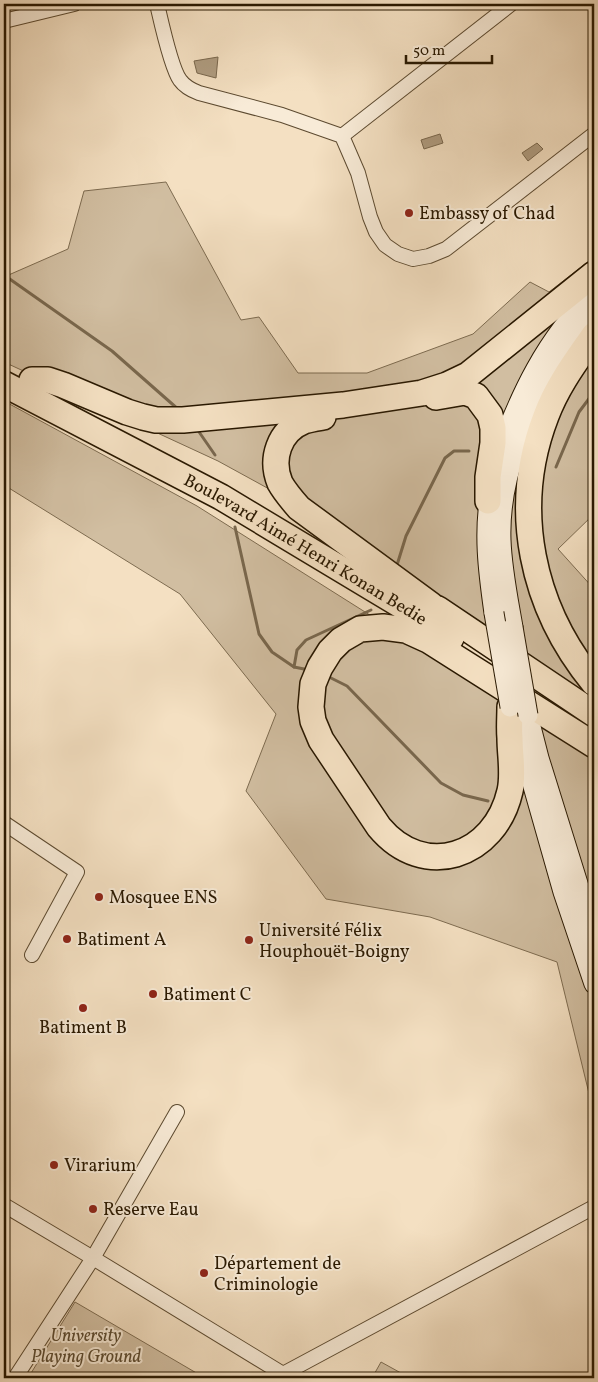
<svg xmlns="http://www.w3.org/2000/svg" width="598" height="1382" font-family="Vollkorn,serif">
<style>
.green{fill:#d1bea1;stroke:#7d6b50}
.water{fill:#af9c80;stroke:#79674d}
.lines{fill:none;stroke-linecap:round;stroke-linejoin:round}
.stream{stroke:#79674d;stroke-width:3}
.street-casing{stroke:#5c4a30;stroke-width:16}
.secondary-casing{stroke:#291800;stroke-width:21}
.highway-casing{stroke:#291800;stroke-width:28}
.street{stroke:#f8ebd7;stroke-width:14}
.secondary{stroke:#f8ebd7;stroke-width:19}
.highway{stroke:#f4e0c2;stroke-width:25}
.secondary-bridge-casing{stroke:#291800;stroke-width:21;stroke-linecap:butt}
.secondary-bridge{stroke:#f8ebd7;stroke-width:19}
.poi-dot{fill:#8f2418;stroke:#f8ebd7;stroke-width:2}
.labels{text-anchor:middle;stroke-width:4;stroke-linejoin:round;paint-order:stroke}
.poi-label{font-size:18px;fill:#291800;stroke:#f8ebd7;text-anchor:start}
.street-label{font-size:18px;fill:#291800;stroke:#f8ebd7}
.park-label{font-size:18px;font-style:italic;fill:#5b4a30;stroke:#f8ebd7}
</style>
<rect width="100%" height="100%" fill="#f4e0c2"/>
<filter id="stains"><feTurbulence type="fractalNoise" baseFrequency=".004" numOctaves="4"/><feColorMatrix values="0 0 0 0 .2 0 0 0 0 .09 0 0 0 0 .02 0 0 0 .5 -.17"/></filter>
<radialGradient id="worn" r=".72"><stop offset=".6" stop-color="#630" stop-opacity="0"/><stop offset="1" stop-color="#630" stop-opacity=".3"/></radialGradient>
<g class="green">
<polygon points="166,182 241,320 259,317 298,373 367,373 473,334 530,282 549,292 594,257 594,514 558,549 594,589 594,698 302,507 218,461 4,362 4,277 68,249 84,191"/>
<polygon points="4,401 197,506 438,658 594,753 594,1114 557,962 430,917 326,899 246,791 276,714 180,594 4,485"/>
<polygon points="75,1302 205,1378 28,1378"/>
<polygon points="381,1362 410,1378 372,1378"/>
</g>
<g class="water">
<polygon points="218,57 216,78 197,73 194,61"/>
<polygon points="440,134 443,143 424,149 421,140"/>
<polygon points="537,143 543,149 528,161 522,153"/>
</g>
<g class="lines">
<g class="stream">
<polyline points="4,275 112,351 179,410"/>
<polyline points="197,429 215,455"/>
<polyline points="556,467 579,412 594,392"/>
<polyline points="235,527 259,634 272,652 294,667 309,670"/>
<polyline points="397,565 406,536 445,458 454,451 469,451"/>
<polyline points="294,667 297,650 306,640 371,610"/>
<polyline points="327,676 347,686 441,783 463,795 488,801"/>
</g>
<defs>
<g id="street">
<path d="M 157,4 C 161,21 171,68 180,80 C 185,87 191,90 199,93 L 282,115 L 342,136 L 358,173 L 370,217 L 376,232 L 385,245 L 398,254 L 413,259 L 429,256 L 446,249 L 594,134"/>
<polyline points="4,21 74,4"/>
<polyline points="342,136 511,4"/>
<polyline points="4,823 77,872 32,955"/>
<polyline points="4,1205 93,1258 283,1374"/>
<polyline points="15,1378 93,1258 177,1112"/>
<polyline points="280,1378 283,1374 594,1207"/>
</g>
<g id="secondary">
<path d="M 497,458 C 519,396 546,338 594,293"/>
<path d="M 491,490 C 483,531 488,571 494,613"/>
<path d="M 513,627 C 508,598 502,569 501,540 C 499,483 520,429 548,381 C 561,358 575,333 594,315"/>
<polyline points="528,715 539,758 594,935"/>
<polyline points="517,730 563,892 594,984"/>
</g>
<g id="highway">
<path d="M 594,335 C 576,361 557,386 546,416 C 510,509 532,608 594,683"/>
<polyline points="32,380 48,380 63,385 127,412 143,417 156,420 183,420 343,405 422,393 447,385 468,375 594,274"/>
<path id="s1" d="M 4,384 L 221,497 L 414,613 L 451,638"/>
<polyline points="436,397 465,392 476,396 490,415 493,428 493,443 488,477 488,501"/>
<path d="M 323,417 C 317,418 310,419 304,421 C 279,431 270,459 280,483 C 285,492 292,500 299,508 L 431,605"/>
<polyline points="438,609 594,714"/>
<path d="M 510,707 C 510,717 509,728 510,738 C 510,755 514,774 510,791 C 495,857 424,881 379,827 L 321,740 L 313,721 L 311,707 L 313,684 L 320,667 L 330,651 L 341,640 L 360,629 L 383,627 L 406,630 L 428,640 L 594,745"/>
</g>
</defs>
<use href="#street" class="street-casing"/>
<use href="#secondary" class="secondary-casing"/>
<use href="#highway" class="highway-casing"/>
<use href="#street" class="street"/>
<use href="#secondary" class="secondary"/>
<use href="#highway" class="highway"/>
<defs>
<g id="secondary-bridge">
<polyline points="494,613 510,707"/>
<polyline points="513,627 528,715"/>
</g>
</defs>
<use href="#secondary-bridge" class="secondary-bridge-casing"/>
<use href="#secondary-bridge" class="secondary-bridge"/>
</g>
<g class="poi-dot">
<circle cx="409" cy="213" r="5"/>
<circle cx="99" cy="897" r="5"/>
<circle cx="67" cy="939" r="5"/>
<circle cx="249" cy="940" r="5"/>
<circle cx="153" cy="994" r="5"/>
<circle cx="83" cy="1008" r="5"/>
<circle cx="54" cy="1165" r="5"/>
<circle cx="93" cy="1209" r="5"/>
<circle cx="204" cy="1273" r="5"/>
</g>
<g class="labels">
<g class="poi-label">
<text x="419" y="219">Embassy of Chad</text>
<text x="109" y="903">Mosquee ENS</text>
<text x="259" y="936">Université Félix<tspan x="259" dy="21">Houphouët-Boigny</tspan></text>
<text x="77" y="945">Batiment A</text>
<text x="163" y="1000">Batiment C</text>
<text x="83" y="1033" text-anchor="middle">Batiment B</text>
<text x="64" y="1171">Virarium</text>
<text x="103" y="1215">Reserve Eau</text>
<text x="214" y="1269">Département de<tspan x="214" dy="21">Criminologie</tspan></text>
</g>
<g class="street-label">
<text dy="6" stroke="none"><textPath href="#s1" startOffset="344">Boulevard Aimé Henri Konan Bedie</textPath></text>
</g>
<g class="park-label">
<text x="86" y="1341">University<tspan x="86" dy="21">Playing Ground</tspan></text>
</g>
</g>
<rect width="598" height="1382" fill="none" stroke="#f4e0c2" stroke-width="20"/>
<rect x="5" y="5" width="588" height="1372" fill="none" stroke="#291800" stroke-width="2.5"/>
<rect x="10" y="10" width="578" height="1362" fill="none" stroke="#291800"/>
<path d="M406 55v8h86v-8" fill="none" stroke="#291800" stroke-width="2.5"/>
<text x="413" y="55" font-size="15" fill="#291800" stroke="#f8ebd7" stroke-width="4" paint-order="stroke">50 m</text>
<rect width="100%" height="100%" filter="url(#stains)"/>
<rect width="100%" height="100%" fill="url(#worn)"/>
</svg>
